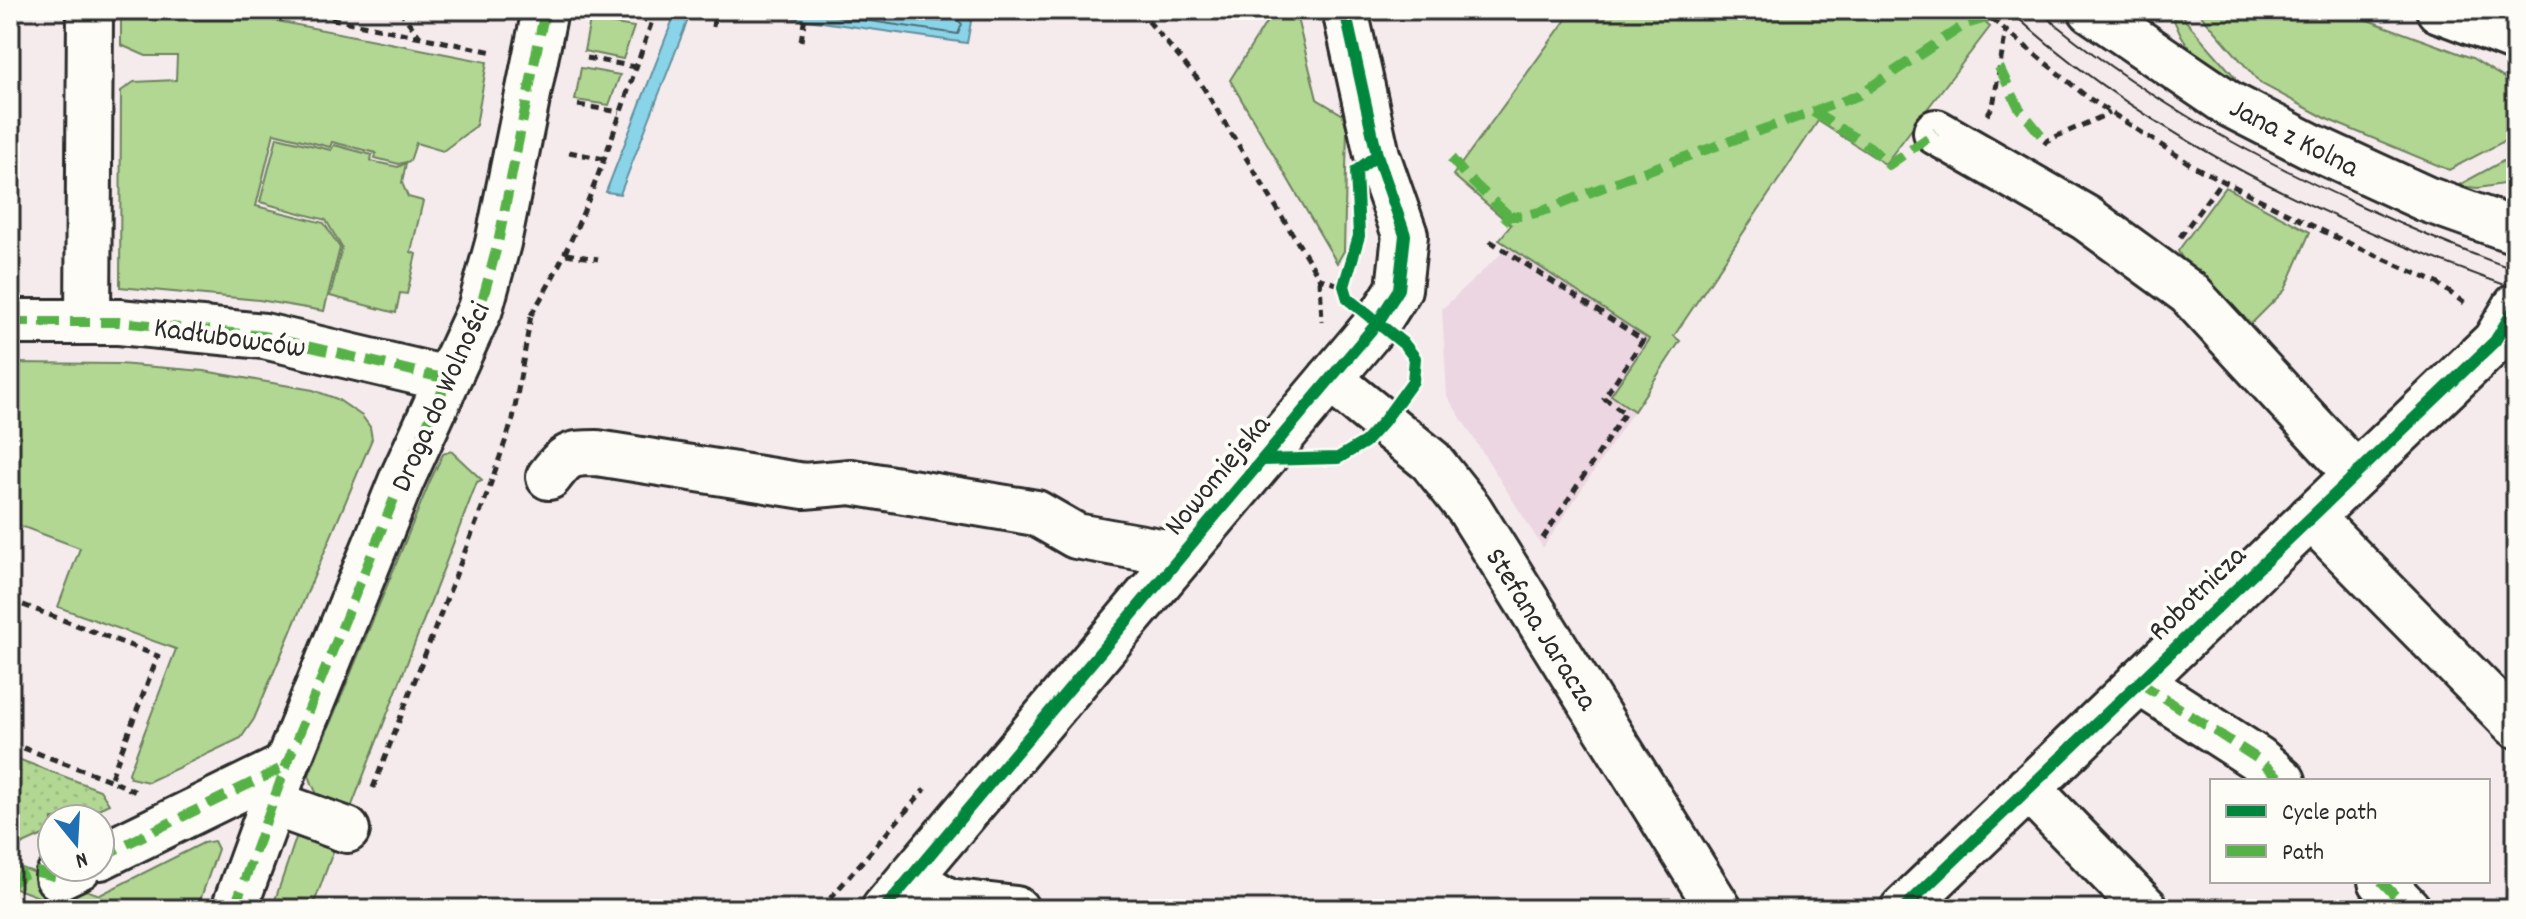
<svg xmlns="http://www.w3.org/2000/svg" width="2526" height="919" font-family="Dekko,sans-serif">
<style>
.built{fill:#ecd6e1}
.green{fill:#b1d793;stroke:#6e815f;stroke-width:2}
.garden{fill:url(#garden-dots);stroke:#6e815f;stroke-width:2}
.water{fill:#89d4e9;stroke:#63909d;stroke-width:2}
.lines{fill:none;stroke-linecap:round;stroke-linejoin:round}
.shore{stroke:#516f77;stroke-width:2}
.minor-casing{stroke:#2b2b2b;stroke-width:50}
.major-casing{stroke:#2b2b2b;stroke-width:50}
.path{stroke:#2b2b2b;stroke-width:5;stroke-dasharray:8 6;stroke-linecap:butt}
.minor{stroke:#fdfcf7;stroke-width:44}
.major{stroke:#fdfcf7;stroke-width:44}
.tram{stroke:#2b2b2b;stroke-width:2}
.quiet{stroke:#56b246;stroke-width:10;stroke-dasharray:20 10;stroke-linecap:butt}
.cycleway-casing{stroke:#fdfcf7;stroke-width:17}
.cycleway{stroke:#00873e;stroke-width:12}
.labels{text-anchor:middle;stroke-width:8;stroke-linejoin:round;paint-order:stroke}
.street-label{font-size:30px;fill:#2b2b2b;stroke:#fdfcf7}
</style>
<defs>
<pattern id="garden-dots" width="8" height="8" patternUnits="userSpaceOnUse" patternTransform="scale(2)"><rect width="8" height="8" fill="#b1d793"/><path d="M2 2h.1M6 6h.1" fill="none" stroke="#98b97f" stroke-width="1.8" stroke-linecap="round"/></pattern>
</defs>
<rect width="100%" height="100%" fill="#f5ebed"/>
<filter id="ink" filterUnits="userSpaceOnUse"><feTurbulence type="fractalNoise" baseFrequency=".0125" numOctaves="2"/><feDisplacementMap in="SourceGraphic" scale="16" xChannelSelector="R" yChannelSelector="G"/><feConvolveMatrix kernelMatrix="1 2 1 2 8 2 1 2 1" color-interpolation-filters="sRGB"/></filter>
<g filter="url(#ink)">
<polygon class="built" points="1521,235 1680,341 1543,548 1447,396 1442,309"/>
<g class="green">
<polygon points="121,10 221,10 487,62 476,126 443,151 416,143 410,161 399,164 375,158 376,153 332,142 330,147 274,133 256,206 324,223 340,248 324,311 259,300 120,287 121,91 134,82 176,80 177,56 146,56 121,45"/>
<polygon points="1274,10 1295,10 1317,99 1343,115 1347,129 1344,251 1337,263 1230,80"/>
<polygon points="1573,10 1970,10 1990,27 1885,164 1818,121 1674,336 1680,341 1634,411 1611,395 1649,339 1499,240 1511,225 1453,175"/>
<path d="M 2171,10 L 2182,10 L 2185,20 L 2235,77 L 2232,80 C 2202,61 2180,47 2171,10 Z"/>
<polygon points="2197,10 2340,10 2472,58 2512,83 2516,88 2516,135 2449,170 2329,120 2260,83"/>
<polygon points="590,20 634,27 623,59 584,51"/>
<polygon points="581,68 620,75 609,105 575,100"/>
<polygon points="277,137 331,150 334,145 372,155 371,161 398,167 406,163 402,183 408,197 423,201 411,252 416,254 407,294 400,293 396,313 330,296 342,248 326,220 260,202"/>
<polygon points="2516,154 2516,182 2478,188 2457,186"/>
<polygon points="2225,187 2310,232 2285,290 2250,325 2184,261 2178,251"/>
<polygon points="10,363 119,364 204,371 313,390 337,399 362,416 370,427 372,439 254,719 241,738 148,782 130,778 129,773 176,649 58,607 80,548 10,522"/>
<path d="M 451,451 L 482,480 L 477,482 L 349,813 C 324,804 317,801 309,775 L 430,481 L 443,454 Z"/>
<polygon points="297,835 334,849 312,909 272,909"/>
<polygon points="214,841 218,849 197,909 70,909 10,886 10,864 100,895 203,843"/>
</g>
<polygon class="garden" points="10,756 100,790 109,804 77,819 52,819 52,831 10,850"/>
<g class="water">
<polygon points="740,10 937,10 972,16 967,43"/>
<polygon points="675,14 689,17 620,194 606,192"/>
</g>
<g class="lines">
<g class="shore">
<polyline points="795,10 958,34 962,24 954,17 953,10"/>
<polyline points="864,10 939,21 943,18 942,10"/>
</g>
<defs>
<g id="minor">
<polyline points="2439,10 2516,39"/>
<polyline points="1936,132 2086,218 2189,293 2356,474"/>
<polyline points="10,322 119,322 264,336 447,379"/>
<polyline points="88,322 90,10"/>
<polyline points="1330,379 1431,461 1470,510 1719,909"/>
<path d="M 549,477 C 566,455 569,453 597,453 L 804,486 L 851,482 L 1036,513 L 1076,536 L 1182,555"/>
<polyline points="2311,517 2516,725"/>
<polyline points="2139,682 2258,759 2283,781"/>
<polyline points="2028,788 2146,909"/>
<polyline points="272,803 347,830"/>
<polyline points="100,857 286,766"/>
<polyline points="58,877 79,867"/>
<polyline points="910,878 948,901 1016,909"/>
<polyline points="2381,881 2408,909"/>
<polyline points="234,909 286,766 402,479 480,309 498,243 545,10"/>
<polyline points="884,909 1330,379 1378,322 1399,289 1405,235 1377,155 1345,10"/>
<polyline points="1903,909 2495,341 2516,306"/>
</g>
<polyline id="major" points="2091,10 2229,104 2313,147 2426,199 2516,231"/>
</defs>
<use href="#minor" class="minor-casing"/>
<use href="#major" class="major-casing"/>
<g class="path">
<polyline points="290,10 493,52"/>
<polyline points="399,10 420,37"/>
<polyline points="1139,10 1200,82 1320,279 1344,286"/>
<polyline points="1981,10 2087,97 2195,167 2331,235 2437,283 2467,305"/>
<polyline points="597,11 652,21"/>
<polyline points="713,27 715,10"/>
<polyline points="801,41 806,10"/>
<polyline points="587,58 636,67"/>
<polyline points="578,105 620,112"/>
<polyline points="1987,115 1993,106 2006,30"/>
<polyline points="2044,144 2046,141 2110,113"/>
<polyline points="569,152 604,159"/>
<polyline points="2180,237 2222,180"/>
<polyline points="1490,241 1643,340 1604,398 1625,413 1541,541"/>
<polyline points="566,254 598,259"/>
<polyline points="1320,279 1322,322"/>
<path d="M 531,315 C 589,222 619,113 656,10"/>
<polyline points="10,600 158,656 110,780"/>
<polyline points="10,743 110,780 136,792"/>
<polyline points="373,788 485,500 513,419 531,315"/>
<polyline points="821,909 925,789"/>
</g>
<use href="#minor" class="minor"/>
<use href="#major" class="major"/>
<g class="tram">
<path d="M 2009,10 C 2151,140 2336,225 2516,289"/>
<path d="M 2038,10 C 2134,92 2245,153 2359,205 C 2411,229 2462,251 2516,270"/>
</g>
<g class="quiet">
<polyline points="1999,67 2019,108 2046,141"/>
<polyline points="1813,112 1870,147 1889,165 1936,132"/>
<polyline points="1451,158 1465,175 1509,216"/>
<polyline points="1504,222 1509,216 1524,216 1543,211 1629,177 1857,96 1966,24 1990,17"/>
<polyline points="10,322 119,322 264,336 447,379"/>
<polyline points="2139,682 2258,759 2283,781"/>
<polyline points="100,857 286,766"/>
<polyline points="2381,881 2408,909"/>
<path d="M 10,885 C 29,867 34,871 58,877 L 79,867"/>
<polyline points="10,903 27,909"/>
<polyline points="234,909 286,766 402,479 480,309 498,243 545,10"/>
</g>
<defs>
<g id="cycleway">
<polyline points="1263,460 1338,458 1365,442 1384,421 1413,381 1415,358 1404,344 1348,299 1344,286 1359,236 1356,171 1377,155"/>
<polyline points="884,909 1330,379 1378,322 1399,289 1405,235 1377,155 1345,10"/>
<polyline points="1903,909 2495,341 2516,306"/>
</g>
</defs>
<use href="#cycleway" class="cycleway-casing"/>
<use href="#cycleway" class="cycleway"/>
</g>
</g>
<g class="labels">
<g class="street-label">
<text transform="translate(2295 136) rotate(27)" y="10">Jana z Kolna</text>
<text transform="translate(230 336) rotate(8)" y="10">Kadłubowców</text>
<text transform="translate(439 396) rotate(-66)" y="10">Droga do Wolności</text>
<text transform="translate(1216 474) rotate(-50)" y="10">Nowomiejska</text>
<text transform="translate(2196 592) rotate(-44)" y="10">Robotnicza</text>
<text transform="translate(1543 628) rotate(58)" y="10">Stefana Jaracza</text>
</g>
</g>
<rect width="2526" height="919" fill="none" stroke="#fdfcf7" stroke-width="40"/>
<rect x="20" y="20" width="2486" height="879" fill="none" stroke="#2b2b2b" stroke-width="3" filter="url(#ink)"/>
<rect x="2210" y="779" width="280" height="104" fill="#fdfcf7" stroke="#a9a8a5" stroke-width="2"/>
<rect x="2226" y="805" width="40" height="12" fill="#00873e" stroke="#a9a8a5" stroke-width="2"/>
<text x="2282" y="819" font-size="24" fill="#2b2b2b">Cycle path</text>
<rect x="2226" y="845" width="40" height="12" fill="#56b246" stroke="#a9a8a5" stroke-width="2"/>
<text x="2282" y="859" font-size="24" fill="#2b2b2b">Path</text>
<g transform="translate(76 843) rotate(162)"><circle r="38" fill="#fdfcf7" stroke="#a9a8a5" stroke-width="2"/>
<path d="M0-6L14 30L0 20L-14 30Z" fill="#1f6fb2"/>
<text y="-12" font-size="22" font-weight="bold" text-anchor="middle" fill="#2b2b2b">N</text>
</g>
</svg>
